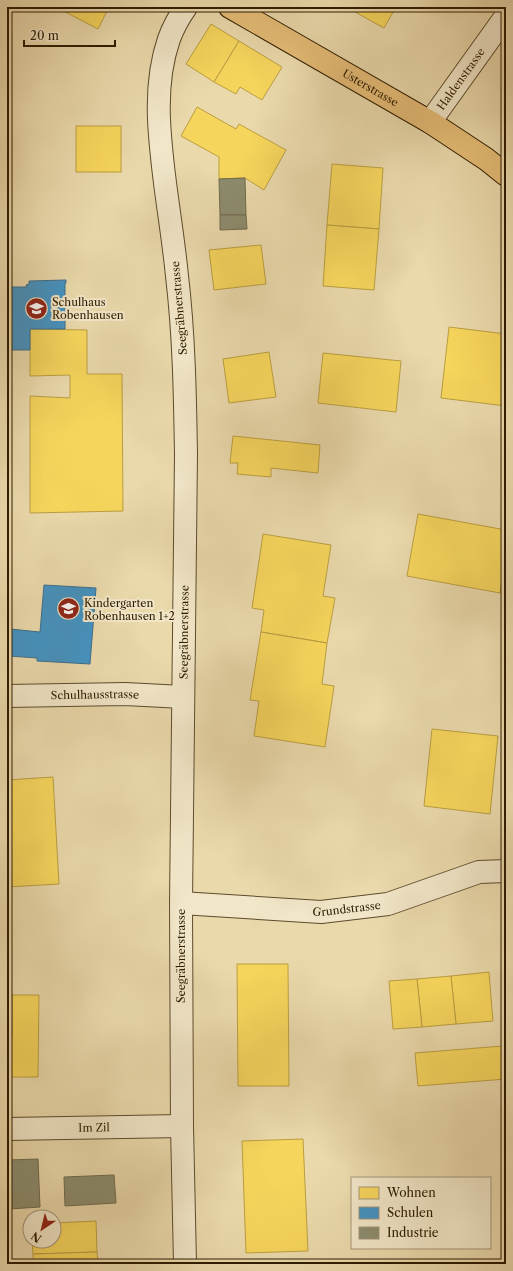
<svg xmlns="http://www.w3.org/2000/svg" width="513" height="1271" font-family="'Libre Caslon Text',serif">
<style>
.homes{fill:#f6d55c;stroke:#ba9e41}
.schools{fill:#4393c3;stroke:#3d6f89}
.industry{fill:#8c8c6e;stroke:#706a4d}
.lines{fill:none;stroke-linecap:round;stroke-linejoin:round}
.minor-casing{stroke:#5d4b2c;stroke-width:24}
.major-casing{stroke:#2e1c01;stroke-width:24}
.minor{stroke:#f1e6c8;stroke-width:22}
.major{stroke:#e5bc76;stroke-width:22}
.labels{text-anchor:middle;stroke-width:4;stroke-linejoin:round;paint-order:stroke}
.street-label{font-size:11px;fill:#2e1c01;stroke:#f1e6c8}
.poi-label{font-size:11px;fill:#2e1c01;stroke:#f1e6c8;text-anchor:start}
</style>
<rect width="100%" height="100%" fill="#ead9ab"/>
<filter id="stains"><feTurbulence type="fractalNoise" baseFrequency=".005" numOctaves="4"/><feColorMatrix values="0 0 0 0 .2 0 0 0 0 .09 0 0 0 0 .02 0 0 0 .5 -.17"/></filter>
<radialGradient id="worn" r=".72"><stop offset=".6" stop-color="#630" stop-opacity="0"/><stop offset="1" stop-color="#630" stop-opacity=".3"/></radialGradient>
<g class="homes">
<polygon points="56,7 109,7 98,29"/>
<polygon points="346,7 396,7 384,28"/>
<polygon points="211,24 239,41 214,82 186,64"/>
<polygon points="239,41 282,67 262,100 240,87 236,94 214,82"/>
<polygon points="197,107 236,129 239,124 286,150 264,190 245,178 219,179 219,157 181,136"/>
<rect x="76" y="126" width="45" height="46"/>
<polygon points="332,164 383,168 379,229 327,225"/>
<polygon points="327,225 379,229 374,290 323,286"/>
<polygon points="261,245 266,284 214,290 209,250"/>
<polygon points="449,327 506,334 506,406 441,398"/>
<polygon points="30,329 87,330 87,374 122,374 123,511 30,513 30,396 70,398 70,375 30,376"/>
<polygon points="269,352 276,397 229,403 223,359"/>
<polygon points="323,353 401,361 396,412 318,403"/>
<polygon points="233,436 320,445 318,473 271,468 271,477 237,474 238,463 230,463"/>
<polygon points="418,514 506,530 506,558 500,593 407,576"/>
<polygon points="263,534 331,545 323,596 335,598 327,643 261,632 264,610 252,608"/>
<polygon points="506,558 506,594 500,593"/>
<polygon points="261,632 327,643 322,684 334,686 325,747 254,736 259,701 250,700"/>
<polygon points="432,729 498,736 490,814 424,806"/>
<polygon points="53,777 59,884 7,887 7,780"/>
<polygon points="237,964 288,964 289,1086 238,1086"/>
<polygon points="489,972 493,1021 456,1024 451,976"/>
<polygon points="451,976 456,1024 422,1027 417,979"/>
<polygon points="417,979 422,1027 393,1029 389,981"/>
<polygon points="12,995 39,995 38,1077 7,1077 7,1036 12,1036"/>
<polygon points="503,1046 506,1079 418,1086 415,1053"/>
<polygon points="303,1139 308,1251 246,1253 242,1141"/>
<polygon points="96,1221 97,1252 33,1254 32,1241 54,1241 54,1223"/>
<polygon points="97,1252 98,1264 33,1264 33,1254"/>
</g>
<g class="schools">
<polygon points="66,280 66,283 65,283 65,329 30,329 30,350 7,350 7,287 27,287 26,285 29,284 29,281"/>
<polygon points="44,585 96,588 90,664 37,661 37,658 9,656 10,629 40,632"/>
</g>
<g class="industry">
<polygon points="245,178 246,215 220,215 219,179"/>
<polygon points="220,215 246,215 247,229 220,230"/>
<polygon points="38,1159 40,1207 10,1209 8,1160"/>
<polygon points="114,1175 116,1203 65,1206 64,1177"/>
</g>
<g class="lines">
<defs>
<g id="minor">
<path id="s1" d="M 430,122 L 506,16"/>
<path id="s2" d="M 7,696 L 125,694 L 183,697"/>
<path id="s3" d="M 181,903 L 321,912 L 388,904 L 479,872 L 506,871"/>
<path id="s4" d="M 7,1129 L 182,1126"/>
<path id="s5" d="M 185,1264 L 182,1126 L 181,903 L 186,454 C 185,394 184,335 177,276 C 174,245 169,214 165,183 C 159,135 153,85 169,39 C 173,28 179,17 186,7"/>
</g>
<g id="major">
<path id="s6" d="M 230,7 L 430,122 L 486,159 L 506,175"/>
</g>
</defs>
<use href="#minor" class="minor-casing"/>
<use href="#major" class="major-casing"/>
<use href="#minor" class="minor"/>
<use href="#major" class="major"/>
</g>
<defs>
<symbol id="school-disc" viewBox="-11 -11 22 22"><circle r="9.5" fill="#8f2418" stroke="#f1e6c8"/><path d="M0-5L7-2L0 1L-7-2ZM-4 1L0 2.5L4 1V4Q0 6-4 4Z" fill="#fff"/></symbol>
</defs>
<g fill-rule="evenodd">
<use href="#school-disc" x="24" y="296" width="25" height="25"/>
<use href="#school-disc" x="56" y="596" width="25" height="25"/>
</g>
<g class="labels">
<g class="street-label">
<text dy="4" stroke="none"><textPath href="#s1" startOffset="53">Haldenstrasse</textPath></text>
<text dy="4" stroke="none"><textPath href="#s6" startOffset="162">Usterstrasse</textPath></text>
<text transform="translate(179 308) rotate(-95)" y="4">Seegräbnerstrasse</text>
<text dy="4" stroke="none"><textPath href="#s5" startOffset="632">Seegräbnerstrasse</textPath></text>
<text dy="4" stroke="none"><textPath href="#s2" startOffset="88">Schulhausstrasse</textPath></text>
<text dy="4" stroke="none"><textPath href="#s3" startOffset="166">Grundstrasse</textPath></text>
<text transform="translate(181 956) rotate(-90)" y="4">Seegräbnerstrasse</text>
<text dy="4" stroke="none"><textPath href="#s4" startOffset="87">Im Zil</textPath></text>
</g>
<g class="poi-label">
<text x="52" y="306">Schulhaus<tspan x="52" dy="13">Robenhausen</tspan></text>
<text x="84" y="607">Kindergarten<tspan x="84" dy="13">Robenhausen 1+2</tspan></text>
</g>
</g>
<rect width="513" height="1271" fill="none" stroke="#ead9ab" stroke-width="24"/>
<rect x="8" y="8" width="497" height="1255" fill="none" stroke="#2e1c01" stroke-width="2"/>
<rect x="12" y="12" width="489" height="1247" fill="none" stroke="#2e1c01"/>
<rect x="351" y="1177" width="140" height="72" fill="#f1e6c8" stroke="#a39578"/>
<rect x="359" y="1187" width="20" height="12" fill="#f6d55c" stroke="#a39578"/>
<text x="387" y="1197" font-size="12" fill="#2e1c01">Wohnen</text>
<rect x="359" y="1207" width="20" height="12" fill="#4393c3" stroke="#a39578"/>
<text x="387" y="1217" font-size="12" fill="#2e1c01">Schulen</text>
<rect x="359" y="1227" width="20" height="12" fill="#8c8c6e" stroke="#a39578"/>
<text x="387" y="1237" font-size="12" fill="#2e1c01">Industrie</text>
<g transform="translate(42 1229) rotate(215)"><circle r="19" fill="#f1e6c8" stroke="#a39578"/>
<path d="M0-3L7 15L0 10L-7 15Z" fill="#8f2418"/>
<text y="-6" font-size="11" font-weight="bold" text-anchor="middle" fill="#2e1c01">N</text>
</g>
<path d="M24 40v6h91v-6" fill="none" stroke="#2e1c01" stroke-width="2"/>
<text x="30" y="40" font-size="12" fill="#2e1c01" stroke="#f1e6c8" stroke-width="3" paint-order="stroke">20 m</text>
<rect width="100%" height="100%" filter="url(#stains)"/>
<rect width="100%" height="100%" fill="url(#worn)"/>
</svg>
